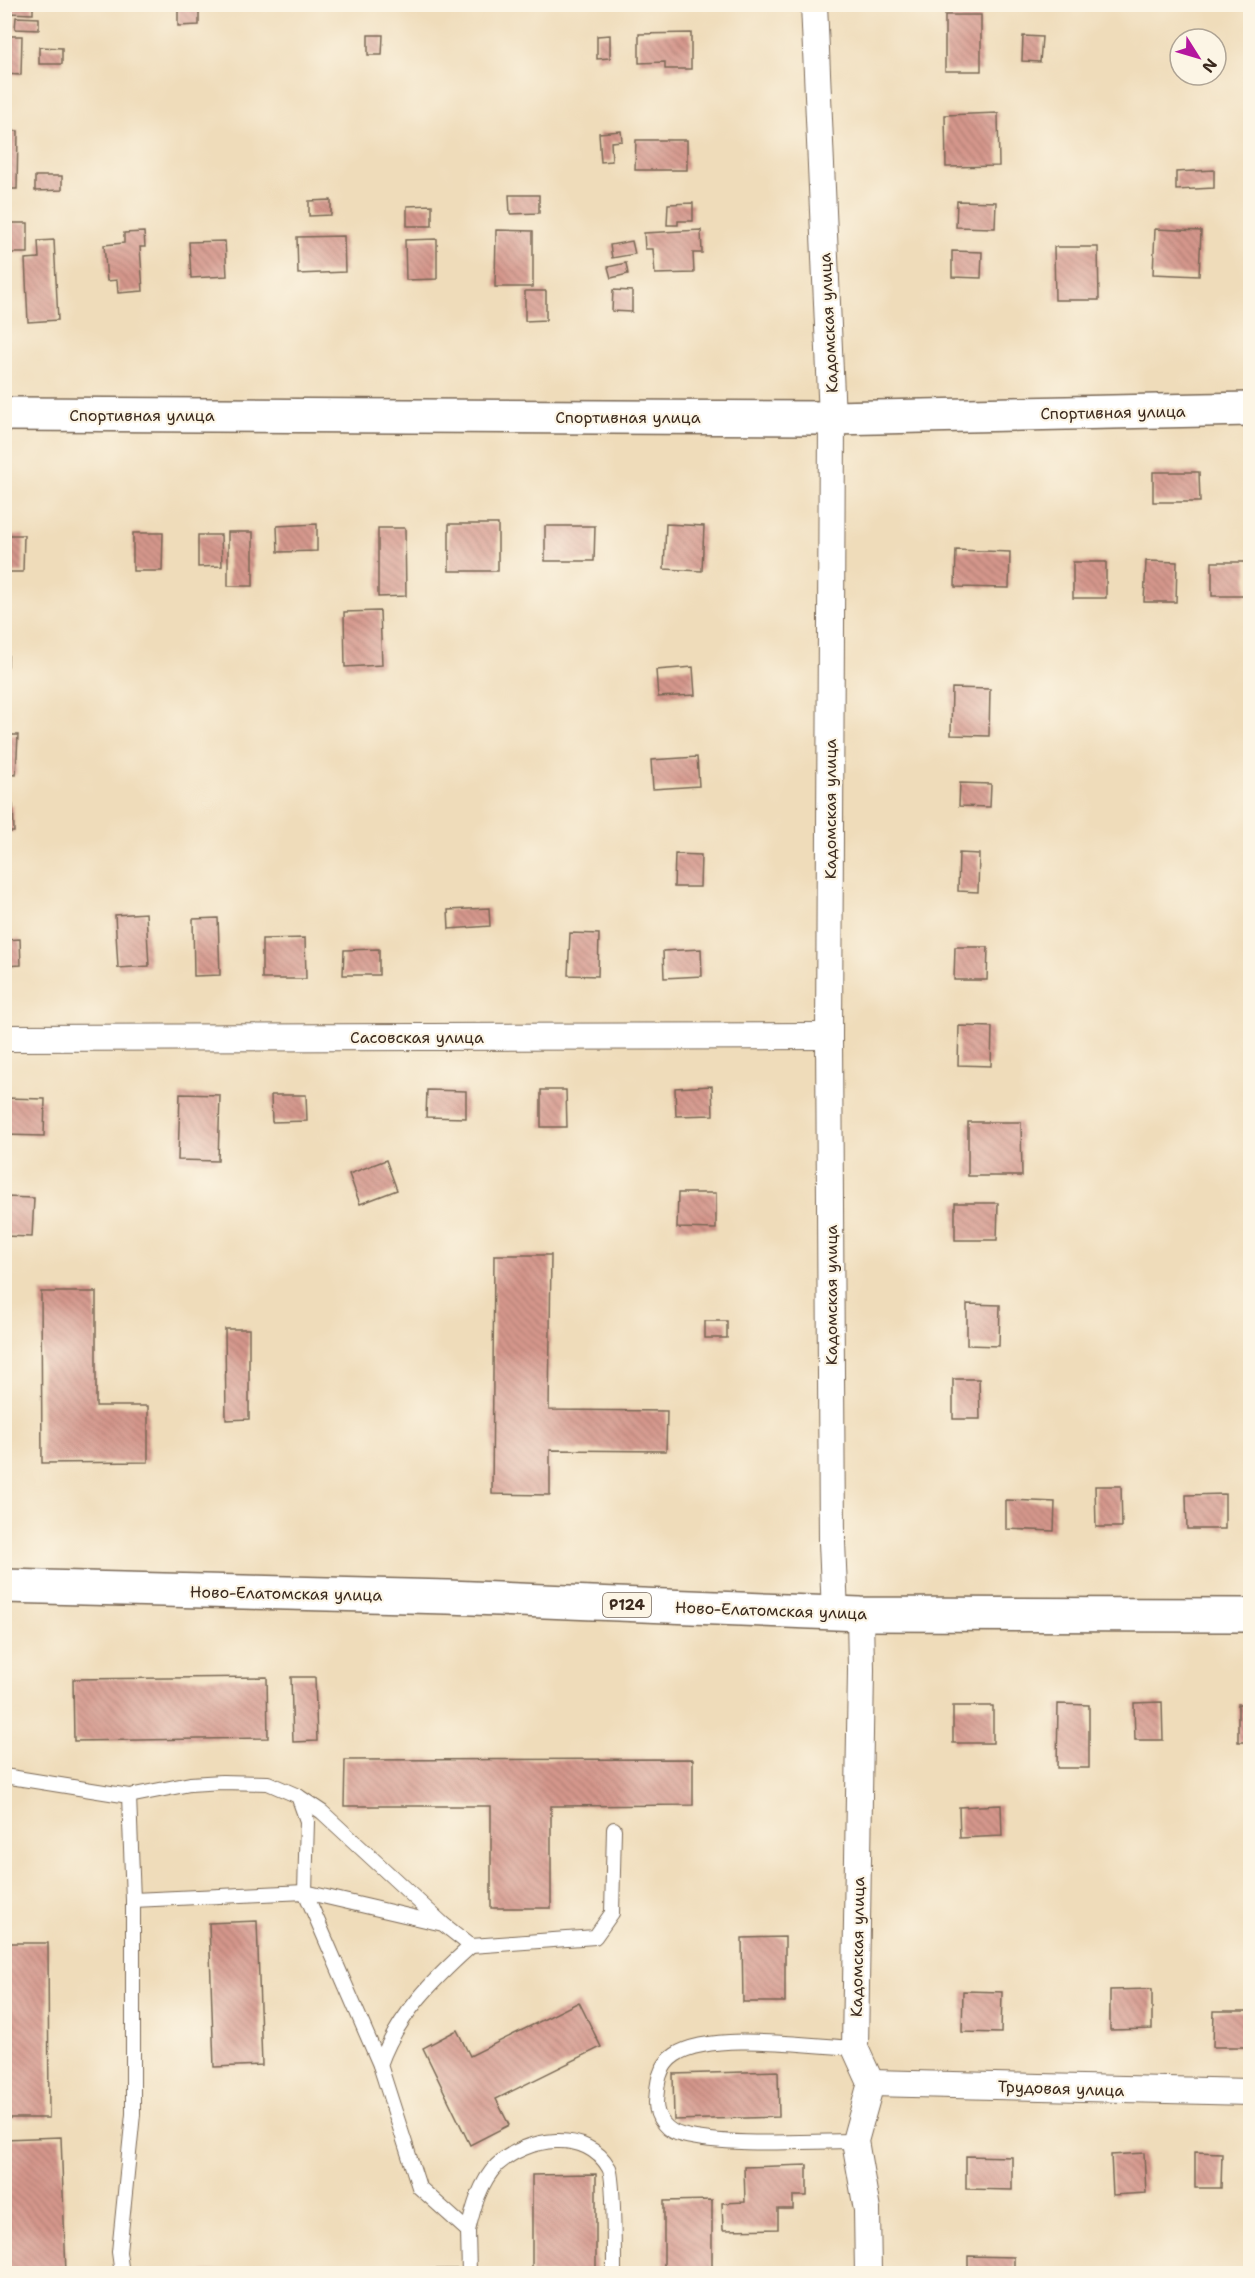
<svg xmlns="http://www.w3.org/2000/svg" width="1255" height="2278" font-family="'Shantell Sans',sans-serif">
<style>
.building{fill:url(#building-back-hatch)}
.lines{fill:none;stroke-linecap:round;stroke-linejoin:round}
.lane-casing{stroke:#7a6855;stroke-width:16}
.street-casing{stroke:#7a6855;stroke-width:28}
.secondary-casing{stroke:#7a6855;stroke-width:36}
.primary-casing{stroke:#7a6855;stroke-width:36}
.lane{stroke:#fff;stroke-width:14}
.street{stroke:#fff;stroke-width:26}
.secondary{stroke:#fff;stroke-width:33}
.primary{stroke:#fff;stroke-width:33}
.labels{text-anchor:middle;stroke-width:4.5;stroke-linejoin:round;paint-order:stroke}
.shield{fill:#fcf5e5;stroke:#75675a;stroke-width:1.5}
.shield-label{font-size:15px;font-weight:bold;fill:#3b2a1e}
.street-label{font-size:16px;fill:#3b2a1e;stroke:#fcf5e5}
</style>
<defs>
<pattern id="building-back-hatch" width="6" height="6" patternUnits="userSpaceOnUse" patternTransform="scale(1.5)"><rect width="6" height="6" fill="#d5978c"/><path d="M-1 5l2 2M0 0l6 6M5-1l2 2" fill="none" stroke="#ae7b72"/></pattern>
</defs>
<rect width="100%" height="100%" fill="#fcf5e5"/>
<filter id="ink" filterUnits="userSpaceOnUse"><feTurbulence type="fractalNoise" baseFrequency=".0167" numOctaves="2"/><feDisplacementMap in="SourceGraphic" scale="12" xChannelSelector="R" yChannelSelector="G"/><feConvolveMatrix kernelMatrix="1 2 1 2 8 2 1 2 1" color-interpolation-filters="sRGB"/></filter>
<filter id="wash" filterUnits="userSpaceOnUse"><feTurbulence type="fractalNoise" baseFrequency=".008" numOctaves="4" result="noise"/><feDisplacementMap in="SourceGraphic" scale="24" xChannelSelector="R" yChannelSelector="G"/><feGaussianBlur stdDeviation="1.35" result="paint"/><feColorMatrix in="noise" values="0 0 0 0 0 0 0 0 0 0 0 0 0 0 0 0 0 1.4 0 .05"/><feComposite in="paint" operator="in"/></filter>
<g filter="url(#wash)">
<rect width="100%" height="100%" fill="#efdcba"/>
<g id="blocks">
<g class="building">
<polygon points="7,4 33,4 33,14 7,13"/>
<polygon points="178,4 199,4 199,25 178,26"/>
<rect x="945" y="15" width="36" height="56"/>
<polygon points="16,17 39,18 39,30 15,29"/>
<polygon points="691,33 691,69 665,69 665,62 639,63 639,34"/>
<polygon points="368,35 383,35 382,55 368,55"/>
<polygon points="610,35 610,58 597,59 597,36"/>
<polygon points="4,36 22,36 21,75 4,74"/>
<polygon points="1023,36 1042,37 1040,62 1022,61"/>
<polygon points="39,47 62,48 62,64 39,64"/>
<polygon points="998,113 999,166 946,167 945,115"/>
<polygon points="4,131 18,131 17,189 4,189"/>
<polygon points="621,131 622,141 611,142 612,161 601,162 599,133"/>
<polygon points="636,140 687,140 687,170 635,170"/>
<polygon points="1214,170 1214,188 1176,190 1176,172"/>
<polygon points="35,176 62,176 62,190 35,191"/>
<polygon points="509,195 539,195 539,213 510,214"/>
<polygon points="331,200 331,215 309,216 309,201"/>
<polygon points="957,201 996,202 995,228 956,227"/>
<polygon points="693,203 693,221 678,221 678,225 667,225 668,204"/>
<polygon points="432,205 432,226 407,226 407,206"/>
<rect x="4" y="223" width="24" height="30"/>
<polygon points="1155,229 1201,231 1199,276 1153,274"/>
<polygon points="496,230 533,231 533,287 495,287"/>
<polygon points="701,230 702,253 693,253 694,273 655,274 653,249 645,249 644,233"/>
<polygon points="144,232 145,247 140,247 143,291 118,293 117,280 107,281 104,245 124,243 124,233"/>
<polygon points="344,236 345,272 298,274 297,237"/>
<polygon points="437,239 437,279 406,280 405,240"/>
<polygon points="54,240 58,320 28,322 25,259 39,258 38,241"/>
<polygon points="225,241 227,276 191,278 189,242"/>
<polygon points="632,241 635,254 612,258 610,245"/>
<polygon points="1054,247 1098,247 1099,300 1055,300"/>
<polygon points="952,251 982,252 981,278 952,277"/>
<polygon points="626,263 628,274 611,278 608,267"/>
<polygon points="613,290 632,291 632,312 612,311"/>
<polygon points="525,291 546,291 546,320 525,321"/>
<polygon points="1153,472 1199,472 1200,502 1153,502"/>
<polygon points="317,524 317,551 278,552 277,526"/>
<rect x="449" y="524" width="49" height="47"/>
<polygon points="666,524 704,526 702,571 664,569"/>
<polygon points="545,526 595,526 594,561 545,561"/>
<polygon points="378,528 405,528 406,596 378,597"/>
<rect x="228" y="532" width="25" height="54"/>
<polygon points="133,533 163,533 162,571 133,571"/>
<polygon points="4,535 24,535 23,572 4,572"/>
<polygon points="198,535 221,535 222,566 198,567"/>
<polygon points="956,550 1010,552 1009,588 955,587"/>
<polygon points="1146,561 1177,562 1176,602 1144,602"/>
<rect x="1073" y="562" width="33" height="36"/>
<rect x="1212" y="562" width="35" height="34"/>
<polygon points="380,611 382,665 345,667 344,612"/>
<polygon points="4,625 9,625 8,666 4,666"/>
<polygon points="693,667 695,695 658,697 656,670"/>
<polygon points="952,688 990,689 989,736 951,735"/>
<polygon points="4,735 18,735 16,775 4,774"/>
<polygon points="697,757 699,786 653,789 651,760"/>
<polygon points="960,783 991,784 990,807 959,806"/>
<polygon points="13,805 14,832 4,832 4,806"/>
<polygon points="959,853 979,854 978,892 958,891"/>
<polygon points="675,854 701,855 700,887 674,887"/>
<polygon points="489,908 490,926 449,929 448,910"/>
<polygon points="146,913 149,966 118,968 115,915"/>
<polygon points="218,918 220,975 194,976 193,919"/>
<polygon points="570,933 599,934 598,976 568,975"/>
<polygon points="305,938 306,979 262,979 262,939"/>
<polygon points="20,939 21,965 4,966 4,940"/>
<polygon points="955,947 988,947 987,980 954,980"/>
<polygon points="379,949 379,975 343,975 344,950"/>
<polygon points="701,949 702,976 664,978 663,951"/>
<polygon points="959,1026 992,1027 991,1066 958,1065"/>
<polygon points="712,1086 713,1115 676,1116 675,1088"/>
<polygon points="427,1090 466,1091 466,1118 426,1117"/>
<polygon points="541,1090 566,1090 567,1127 541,1127"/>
<polygon points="180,1094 220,1095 218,1161 178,1160"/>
<polygon points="271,1095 306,1095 307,1121 272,1122"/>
<polygon points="4,1098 45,1099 44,1136 4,1135"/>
<polygon points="968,1122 1021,1122 1022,1176 968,1176"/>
<polygon points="386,1160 397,1190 360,1204 349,1174"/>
<polygon points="678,1193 716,1193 716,1229 677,1228"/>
<polygon points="4,1197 34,1198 32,1237 4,1236"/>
<polygon points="955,1203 998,1203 997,1240 955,1240"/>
<polygon points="494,1255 551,1255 549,1410 667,1411 666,1451 550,1450 550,1495 492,1494"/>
<polygon points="41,1292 96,1292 96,1406 148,1406 148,1462 42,1463"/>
<polygon points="967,1304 1000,1305 999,1346 967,1345"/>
<rect x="705" y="1321" width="22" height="17"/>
<polygon points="225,1329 249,1329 249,1419 226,1420"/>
<polygon points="953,1379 979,1379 980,1419 953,1419"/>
<polygon points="1095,1486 1121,1486 1122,1527 1096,1527"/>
<polygon points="1225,1494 1225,1529 1187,1529 1186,1495"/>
<polygon points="1006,1500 1055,1502 1054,1531 1006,1529"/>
<polygon points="267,1677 268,1738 74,1741 73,1679"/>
<polygon points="291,1677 315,1677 317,1741 293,1742"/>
<polygon points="1162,1702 1163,1740 1135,1740 1134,1703"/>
<polygon points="1058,1704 1089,1705 1089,1768 1057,1768"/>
<rect x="1238" y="1704" width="12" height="38"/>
<rect x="953" y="1706" width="40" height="37"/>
<polygon points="693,1759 693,1805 551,1806 551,1908 491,1908 491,1806 344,1806 345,1760"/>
<polygon points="1001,1805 1002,1836 960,1838 959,1807"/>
<polygon points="257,1921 262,2065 214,2067 209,1923"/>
<polygon points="785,1937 785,2002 743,2002 742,1938"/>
<polygon points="5,1943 48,1943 49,2118 7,2118"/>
<polygon points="1152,1989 1152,2029 1110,2030 1110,1990"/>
<polygon points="963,1991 1002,1992 1001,2033 962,2032"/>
<polygon points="579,2002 601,2047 496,2099 509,2125 470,2145 423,2048 457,2030 470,2056"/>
<polygon points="1214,2011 1250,2011 1250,2047 1213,2047"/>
<polygon points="778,2071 779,2117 674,2120 673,2074"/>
<polygon points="61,2137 66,2274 4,2274 4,2139"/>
<polygon points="1195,2152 1222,2153 1221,2188 1195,2188"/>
<polygon points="1144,2153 1146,2193 1113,2195 1111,2155"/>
<polygon points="966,2156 1012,2157 1012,2190 966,2189"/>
<polygon points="807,2165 807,2196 793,2196 793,2209 778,2209 778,2229 723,2230 722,2203 745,2202 744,2167"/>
<polygon points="596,2174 596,2274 532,2274 532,2175"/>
<polygon points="712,2200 712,2274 664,2274 664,2201"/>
<polygon points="968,2256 1014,2257 1014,2274 968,2274"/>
<polygon points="460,2269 460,2274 203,2274 203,2271"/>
</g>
</g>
</g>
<g filter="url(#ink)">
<use href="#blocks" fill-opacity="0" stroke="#7a6855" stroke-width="1.5"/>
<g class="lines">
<defs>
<g id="lane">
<polyline points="4,1776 129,1796 133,1900 133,2114 119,2252 122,2274"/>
<polyline points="129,1796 190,1784 222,1782 268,1783 298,1796 307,1821 305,1892 443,1924 471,1946 595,1937 612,1913 614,1829"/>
<polyline points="298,1796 322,1812 442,1923"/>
<polyline points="133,1900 305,1892 380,2065 419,2187 468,2231 469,2274"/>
<path d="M 855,2048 C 811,2046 711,2031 675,2055 C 658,2066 657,2085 656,2103 C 656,2118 667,2132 682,2135 C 730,2147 804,2141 855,2141"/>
<path d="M 380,2065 C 397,2016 433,1980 471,1946"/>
<path d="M 468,2231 C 473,2209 480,2182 497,2165 C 527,2137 587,2128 609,2168 C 614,2176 614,2258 614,2274"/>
</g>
<g id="street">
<polyline points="814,4 832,418 829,1036 832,1542 835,1613"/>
<polyline points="4,1038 829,1036"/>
<polyline points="860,1614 861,1670 855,2048 871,2083 855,2141 867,2210 868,2274"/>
<polyline points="871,2083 1250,2092"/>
</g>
<polyline id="secondary" points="4,414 832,418 1250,409"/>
<polyline id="primary" points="4,1586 448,1597 860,1614 1250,1615"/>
</defs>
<use href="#lane" class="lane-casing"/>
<use href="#street" class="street-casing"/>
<use href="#secondary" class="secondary-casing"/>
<use href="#primary" class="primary-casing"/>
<use href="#lane" class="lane"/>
<use href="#street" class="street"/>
<use href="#secondary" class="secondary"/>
<use href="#primary" class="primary"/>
</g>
</g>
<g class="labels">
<rect class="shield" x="603" y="1593" width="48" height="24" rx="4.5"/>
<g class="shield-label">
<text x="627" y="1610">Р124</text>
</g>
<g class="street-label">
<text transform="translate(828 323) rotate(-93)" y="6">Кадомская улица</text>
<text transform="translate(1113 412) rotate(-1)" y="6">Спортивная улица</text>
<text x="142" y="421">Спортивная улица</text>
<text x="628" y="423">Спортивная улица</text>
<text transform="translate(830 809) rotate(-90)" y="6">Кадомская улица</text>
<text x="417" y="1043">Сасовская улица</text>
<text transform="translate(831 1295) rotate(-90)" y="6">Кадомская улица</text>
<text transform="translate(286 1593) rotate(1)" y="6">Ново-Елатомская улица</text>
<text transform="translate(771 1610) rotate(2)" y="6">Ново-Елатомская улица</text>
<text transform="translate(857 1947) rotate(-89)" y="6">Кадомская улица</text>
<text transform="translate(1061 2088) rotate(2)" y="6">Трудовая улица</text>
</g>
</g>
<rect width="1255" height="2278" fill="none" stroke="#fcf5e5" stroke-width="24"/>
<g transform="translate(1198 57) rotate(127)"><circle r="28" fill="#fcf5e5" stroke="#afa495" stroke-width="1.5"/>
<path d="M0-4.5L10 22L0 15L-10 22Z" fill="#b5179e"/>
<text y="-9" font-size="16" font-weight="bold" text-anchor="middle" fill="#3b2a1e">N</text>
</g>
</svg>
